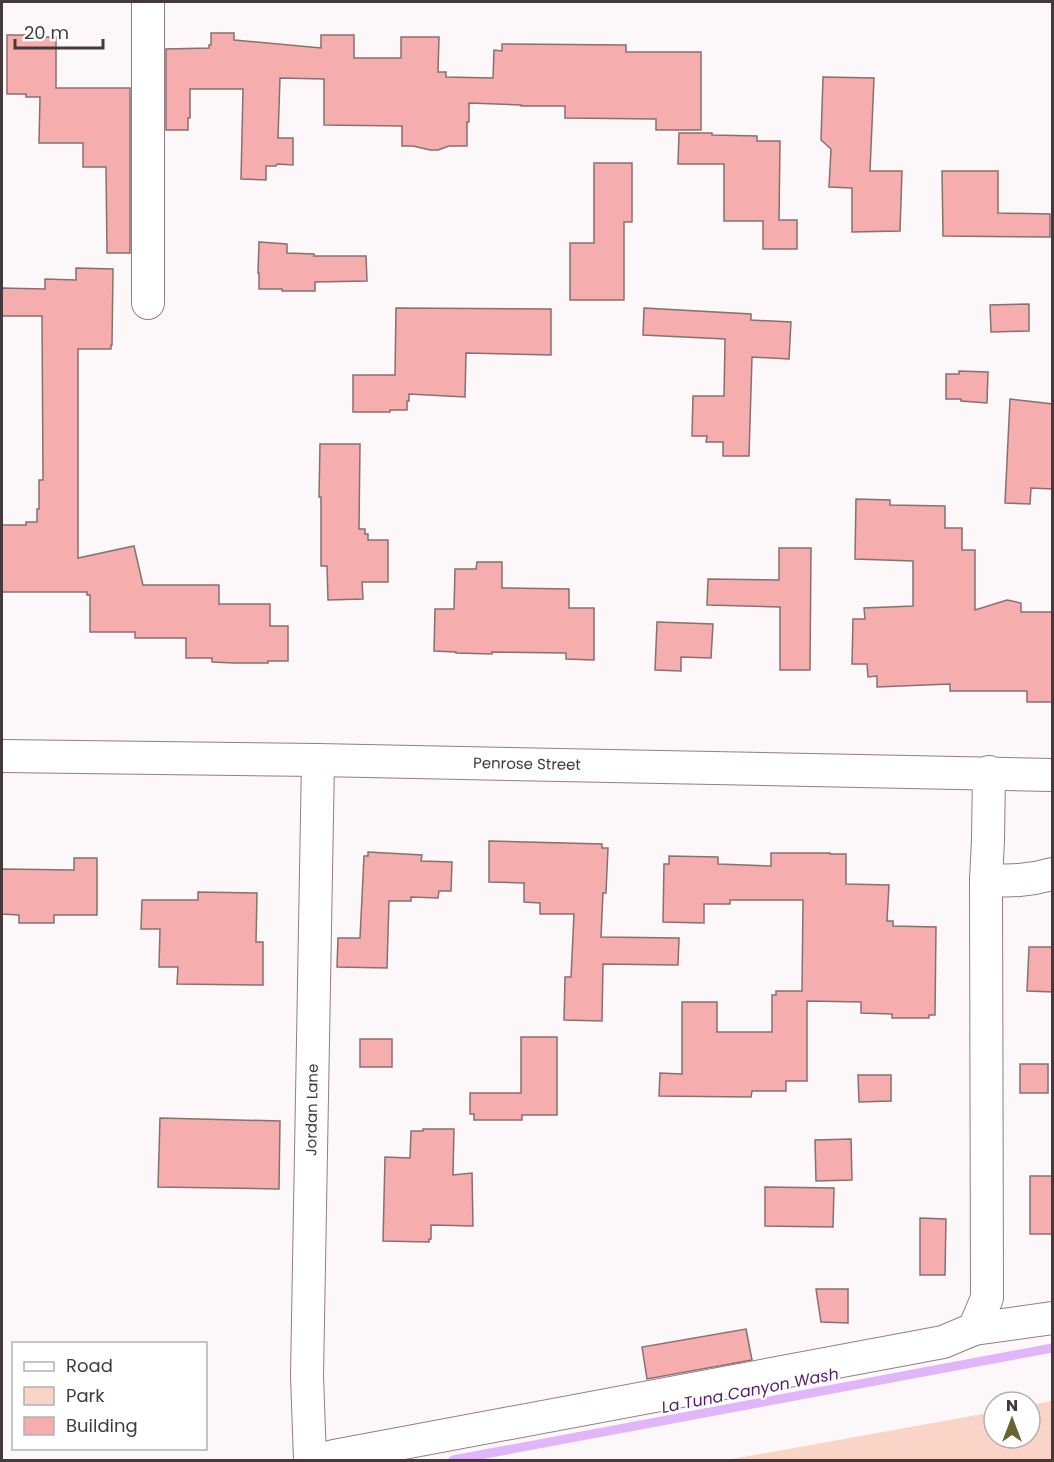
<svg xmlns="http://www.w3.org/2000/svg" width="1054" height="1462" font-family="Poppins,sans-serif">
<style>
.green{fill:#fad4c6}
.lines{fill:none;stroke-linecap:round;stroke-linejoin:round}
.stream{stroke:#e1b5fa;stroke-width:9}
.building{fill:#f5adad;stroke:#87706f;stroke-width:1.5}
.minor-casing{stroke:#937d84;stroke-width:34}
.minor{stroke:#fff;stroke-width:32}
.labels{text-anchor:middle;stroke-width:4.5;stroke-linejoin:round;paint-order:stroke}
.street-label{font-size:15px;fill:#443a3d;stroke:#fff}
.water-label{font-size:16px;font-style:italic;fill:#551e6d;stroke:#fff}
</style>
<rect width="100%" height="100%" fill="#fcf7f8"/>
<polygon class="green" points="1052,1401 1052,1460 727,1460 994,1412 994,1438 1030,1438 1030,1405"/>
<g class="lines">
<polyline class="stream" points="453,1460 1052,1348"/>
</g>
<g class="building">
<polygon points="211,33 234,33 234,40 321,48 321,35 354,35 354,58 401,58 401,37 439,37 438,72 446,72 446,77 493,78 494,50 502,51 502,44 626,45 626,52 701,52 701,130 656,130 656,119 565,118 565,106 521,106 521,105 469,103 469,122 467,122 467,146 449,146 438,150 430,150 413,146 402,146 402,126 324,125 324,79 280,78 278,138 293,138 293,165 277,164 276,166 266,166 266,180 241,179 243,89 190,89 190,118 188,118 188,130 166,130 166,49 209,48 209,45 211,45"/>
<polygon points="7,35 45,35 45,37 56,37 56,88 130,88 130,253 107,253 106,167 83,167 83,143 39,143 40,97 26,97 26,94 7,94"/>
<polygon points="823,77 874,78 870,171 902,171 900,231 852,232 852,188 829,187 831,149 821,140"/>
<polygon points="679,133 712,133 712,135 757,136 757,141 780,141 779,220 797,220 797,249 763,249 763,221 724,221 724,164 678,164"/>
<polygon points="594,163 632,163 632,222 624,222 624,300 570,300 570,243 594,243"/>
<polygon points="942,171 998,171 998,213 1050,214 1050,237 943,236"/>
<polygon points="259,242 287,244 287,253 314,254 314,256 366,256 367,281 315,282 315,291 282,291 282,289 259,289 259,273 258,273"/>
<polygon points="76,268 113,269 112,345 111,345 111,349 78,349 78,558 134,546 143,585 219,585 219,604 270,604 270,626 288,626 288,661 268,661 268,663 234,663 212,662 212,658 186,658 186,638 135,638 135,632 90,632 90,595 87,595 87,592 2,592 2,525 26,525 26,522 37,522 37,509 39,509 39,480 43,480 42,316 2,316 2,288 45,289 45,279 76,280"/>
<polygon points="1029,304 1029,331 991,332 990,305"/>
<polygon points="396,308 551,309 551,355 466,353 465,397 409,394 409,401 407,401 407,410 390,410 390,412 353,412 353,375 395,375"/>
<polygon points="644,308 751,314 751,320 791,322 789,359 752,357 749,456 723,456 723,442 706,442 707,436 692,436 693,396 724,396 725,339 643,335"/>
<polygon points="959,371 988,372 987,403 961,401 961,399 946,399 946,374 959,374"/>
<polygon points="1010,399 1053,404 1053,489 1031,488 1030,504 1005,503"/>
<polygon points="320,444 360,444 359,529 365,529 365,534 368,534 368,540 388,540 388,582 362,582 363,599 328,600 327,566 321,566 321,497 319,497"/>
<polygon points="856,499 890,500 890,505 945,506 945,528 962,528 962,550 975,550 975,610 1007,600 1021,603 1021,612 1053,612 1053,702 1027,702 1027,691 950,691 950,684 877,687 877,676 868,677 867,664 852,664 853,619 865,619 864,608 913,606 913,561 855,559"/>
<polygon points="779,548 811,548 810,670 780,670 780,607 707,605 708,579 779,580"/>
<polygon points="477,562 502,562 502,588 569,589 569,608 594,608 594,660 566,659 566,653 492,652 492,654 456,653 456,652 434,651 435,609 454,609 455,569 476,569"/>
<polygon points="657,622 713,624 711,658 681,657 681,671 655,670"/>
<polygon points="489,841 602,844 602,848 608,848 606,893 603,893 601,937 679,938 678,965 603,964 602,1021 564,1020 565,977 571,977 574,914 540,914 540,903 524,902 524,883 489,882"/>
<polygon points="368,852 422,855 421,861 452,862 451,891 439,891 438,898 411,897 411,901 389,901 387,968 337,967 338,938 360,938 364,856 368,856"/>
<polygon points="771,853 830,853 830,854 846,854 846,884 889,885 887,921 893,921 893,926 936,927 935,1015 929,1015 929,1018 892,1018 892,1014 861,1013 861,1002 807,1001 807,1081 786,1081 786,1091 752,1091 751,1097 659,1096 660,1073 682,1074 682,1002 717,1002 717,1032 772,1032 772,995 776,995 776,991 802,991 803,900 730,900 730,904 704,904 704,923 663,922 664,864 669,864 669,856 718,857 718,864 771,866"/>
<polygon points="74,858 97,858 97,915 54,915 54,923 19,923 19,915 2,914 2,869 74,870"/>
<polygon points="198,892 257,893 256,942 263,942 263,985 177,984 178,967 159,967 160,929 141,929 142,900 198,900"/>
<polygon points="1029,947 1053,947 1053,992 1027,991"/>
<polygon points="521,1037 557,1037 557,1115 522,1115 522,1120 474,1120 474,1114 470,1114 470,1093 521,1093"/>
<rect x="360" y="1039" width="32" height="28"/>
<rect x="1020" y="1064" width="28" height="29"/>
<polygon points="858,1075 891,1075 891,1101 859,1102"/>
<polygon points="160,1118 280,1121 279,1189 158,1187"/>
<polygon points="423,1129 454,1129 453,1175 472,1173 473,1226 431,1225 431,1239 429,1239 429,1242 383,1241 385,1157 410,1158 411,1131 423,1131"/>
<polygon points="851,1139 852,1180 816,1181 815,1140"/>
<rect x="1030" y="1176" width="23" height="58"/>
<polygon points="765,1187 834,1188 833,1227 765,1226"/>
<polygon points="920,1218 946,1219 945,1275 920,1275"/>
<polygon points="816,1289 848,1289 848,1323 821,1322"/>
<polygon points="746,1329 752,1360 647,1379 642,1347"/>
</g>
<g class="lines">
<defs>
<g id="minor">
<polyline points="148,2 148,303"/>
<polyline points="2,756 318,760 1052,775"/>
<path d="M 986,880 C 1011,881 1028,881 1052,874"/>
<polyline points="974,1329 1052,1318"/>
<polyline points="310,1460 307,1376 318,760"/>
<polyline points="316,1460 334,1456 943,1342 974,1329 987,1298 986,880 988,840 989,772"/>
</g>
</defs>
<use href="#minor" class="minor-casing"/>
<use href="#minor" class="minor"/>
</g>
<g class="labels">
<g class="street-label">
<text transform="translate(527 764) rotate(1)" y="5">Penrose Street</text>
<text transform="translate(312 1110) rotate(-89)" y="5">Jordan Lane</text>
</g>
<g class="water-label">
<text transform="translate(750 1390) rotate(-11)" y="6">La Tuna Canyon Wash</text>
</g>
</g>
<rect width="1054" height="1462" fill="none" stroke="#443a3d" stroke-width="6"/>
<rect x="12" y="1342" width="195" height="108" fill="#ffffff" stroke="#b4b0b1" stroke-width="1.5"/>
<rect x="24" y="1362" width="30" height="9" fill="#ffffff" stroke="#b4b0b1" stroke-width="1.5"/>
<text x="66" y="1372" font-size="18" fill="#443a3d">Road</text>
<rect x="24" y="1387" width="30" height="18" fill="#fad4c6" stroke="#b4b0b1" stroke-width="1.5"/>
<text x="66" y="1402" font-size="18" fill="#443a3d">Park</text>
<rect x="24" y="1417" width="30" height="18" fill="#f5adad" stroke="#b4b0b1" stroke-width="1.5"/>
<text x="66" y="1432" font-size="18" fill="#443a3d">Building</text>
<g transform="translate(1012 1420)"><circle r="28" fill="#ffffff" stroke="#b4b0b1" stroke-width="1.5"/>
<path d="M0-4.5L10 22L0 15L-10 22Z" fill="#676532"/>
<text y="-9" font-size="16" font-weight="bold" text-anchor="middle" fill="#443a3d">N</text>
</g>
<path d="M15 39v9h88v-9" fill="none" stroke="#443a3d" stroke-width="3"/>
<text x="24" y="39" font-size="18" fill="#443a3d" stroke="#ffffff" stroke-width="4.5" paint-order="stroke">20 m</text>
</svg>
